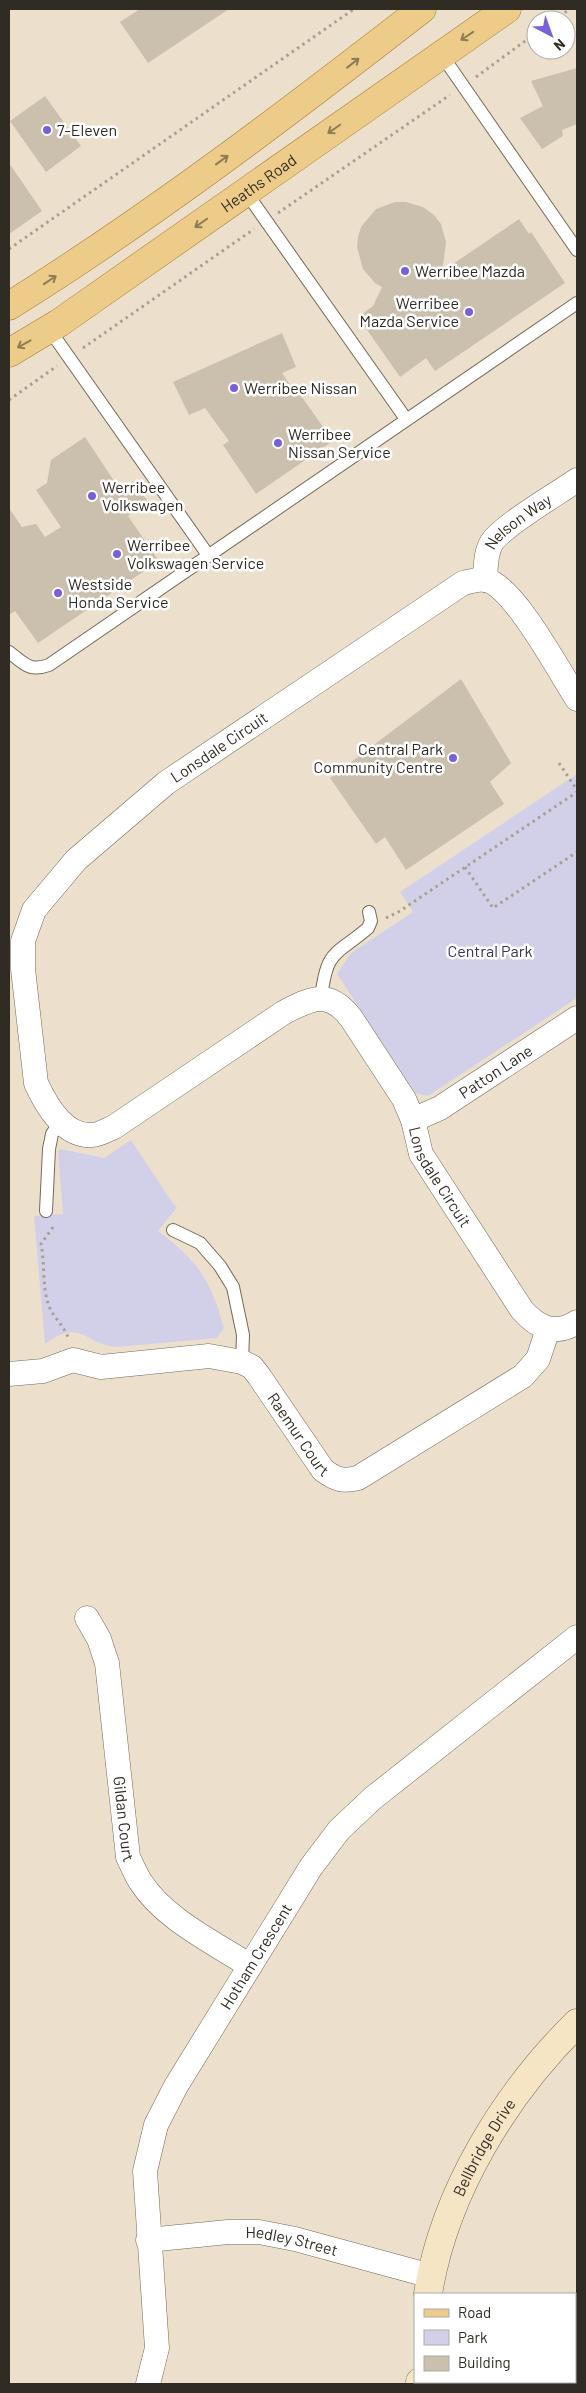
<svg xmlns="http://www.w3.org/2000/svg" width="586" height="2393" font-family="Barlow,sans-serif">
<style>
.green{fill:#d2d0e9}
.building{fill:#cbc0ad}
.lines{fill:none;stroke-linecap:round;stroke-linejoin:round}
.lane-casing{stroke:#746a58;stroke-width:14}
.street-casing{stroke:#746a58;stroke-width:25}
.secondary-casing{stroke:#746a58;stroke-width:29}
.primary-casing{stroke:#a37d32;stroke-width:29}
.path{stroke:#a99f90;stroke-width:3;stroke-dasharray:2.5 4;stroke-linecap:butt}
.lane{stroke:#fff;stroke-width:12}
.street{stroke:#fff;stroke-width:24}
.secondary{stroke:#f6e5c4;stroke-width:28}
.primary{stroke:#edcb89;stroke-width:28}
.oneway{stroke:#8e7c56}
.poi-dot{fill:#7960db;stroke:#fff;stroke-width:2}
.labels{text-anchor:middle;stroke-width:5;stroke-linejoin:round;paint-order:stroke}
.poi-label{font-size:16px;fill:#302c24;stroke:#fff;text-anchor:start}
.street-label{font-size:16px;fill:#302c24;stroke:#fff}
.park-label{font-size:16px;fill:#39335d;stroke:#fff}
</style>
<rect width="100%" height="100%" fill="#ece0cd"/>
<g class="green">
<polygon points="577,774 577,998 428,1096 415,1093 337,974 351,953 413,912 400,892"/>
<path d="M 131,1140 L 172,1202 L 177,1207 L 158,1231 C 199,1262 210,1279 224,1328 L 217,1338 L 117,1347 C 84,1345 82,1317 45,1344 L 34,1216 L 63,1214 L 58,1151 L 61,1149 L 104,1158 Z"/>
</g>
<g class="building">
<polygon points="140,9 229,9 148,63 120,22"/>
<polygon points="577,68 577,124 562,130 563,136 542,149 520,118 543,106 531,81"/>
<polygon points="45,96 81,146 46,172 10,121"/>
<polygon points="9,163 42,211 9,234"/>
<polygon points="395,202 406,202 423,207 434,215 441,224 446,242 443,266 448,273 455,268 453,264 519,219 529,234 531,232 565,283 435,371 426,358 400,377 358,317 373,306 382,287 375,283 363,269 357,247 358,237 361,227 376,209"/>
<polygon points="282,333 296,367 282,373 297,395 299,393 333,441 256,494 223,445 229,441 205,408 189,415 173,382"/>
<polygon points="85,437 120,490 133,481 148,502 128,516 159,561 38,643 15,611 9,615 9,508 22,527 36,524 45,537 61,527 36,490 47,483 51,460"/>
<polygon points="461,679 511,763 490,782 504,804 406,870 385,837 376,844 330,778"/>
</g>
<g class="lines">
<defs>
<g id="lane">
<polyline points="441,54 577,250"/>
<polyline points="245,191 406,419"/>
<polyline points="49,329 208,555"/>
<path d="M 9,652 C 25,664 29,672 49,665 L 577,303"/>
<path d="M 321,998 C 327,949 334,957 368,928 L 371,921 L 369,912"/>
<polyline points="46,1211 49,1149 52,1134 61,1121"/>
<polyline points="173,1230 200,1243 220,1266 233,1287 243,1335 242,1362"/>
</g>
<g id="street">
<path id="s1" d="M 485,580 C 486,567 485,553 492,542 C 505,524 557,494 577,480"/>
<path id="s2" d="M 577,699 C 560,673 514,586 486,580 C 479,578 470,582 463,583 L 166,783 L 76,860 L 34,910 L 23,941 L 23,969 L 36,1083 C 46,1105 64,1137 92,1135 C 99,1135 107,1130 114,1127 L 283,1013 C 311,998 329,989 351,1018 L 404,1099 L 413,1120 L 421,1154 L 522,1310 C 538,1328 556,1336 577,1322"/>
<path id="s3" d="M 413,1120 L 440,1108 L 577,1018"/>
<path id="s4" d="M 9,1374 L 43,1371 L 73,1360 L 101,1367 L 209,1356 L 242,1362 L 252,1367 L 259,1376 L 323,1470 C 335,1479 342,1482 358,1478 L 523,1376 L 538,1359 L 548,1329"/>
<path id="s5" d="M 87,1618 L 99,1639 L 107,1663 L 128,1857 C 132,1865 135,1873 140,1881 C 164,1919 213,1942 250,1966"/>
<path id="s6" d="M 148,2240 L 228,2232 L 259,2232 L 295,2239 L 431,2276"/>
<path id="s7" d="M 148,2384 L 157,2348 L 145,2171 L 156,2125 L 176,2086 L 311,1867 L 339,1830 L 373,1798 L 577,1637"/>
</g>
<g id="secondary">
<path id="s8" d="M 428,2294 C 444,2193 505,2094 577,2023"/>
<polyline points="420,2384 420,2382"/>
</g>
<g id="primary">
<path d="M 9,306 C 153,216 288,113 422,9"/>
<path id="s9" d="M 9,353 L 59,323 L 507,9"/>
</g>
</defs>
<use href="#lane" class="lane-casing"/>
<use href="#street" class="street-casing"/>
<use href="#secondary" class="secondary-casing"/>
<use href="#primary" class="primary-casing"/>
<g class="path">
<polyline points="554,20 570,9"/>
<polyline points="476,77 536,33"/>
<polyline points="278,213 450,95"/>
<polyline points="9,249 354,9"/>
<polyline points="83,348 254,229"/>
<polyline points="9,400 57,366"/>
<polyline points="559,763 577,790"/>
<polyline points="465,867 493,908 577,852"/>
<polyline points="386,918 400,911 577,792"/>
<path d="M 53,1227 L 41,1244 C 45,1263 42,1285 48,1303 C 52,1317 65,1326 69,1340"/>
</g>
<use href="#lane" class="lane"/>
<use href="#street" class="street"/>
<use href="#secondary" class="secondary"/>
<use href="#primary" class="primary"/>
</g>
<defs><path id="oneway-shaft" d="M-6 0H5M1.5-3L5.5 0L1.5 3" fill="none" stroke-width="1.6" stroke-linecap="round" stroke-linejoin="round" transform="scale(1.25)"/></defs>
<g class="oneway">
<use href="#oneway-shaft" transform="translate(467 36) rotate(146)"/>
<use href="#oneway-shaft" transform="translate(353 63) rotate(-38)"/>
<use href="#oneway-shaft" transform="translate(334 129) rotate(145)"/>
<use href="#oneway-shaft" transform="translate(222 160) rotate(-36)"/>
<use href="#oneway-shaft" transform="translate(201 223) rotate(145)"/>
<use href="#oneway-shaft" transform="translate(50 280) rotate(-34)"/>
<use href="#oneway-shaft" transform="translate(24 344) rotate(151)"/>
</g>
<g class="poi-dot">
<circle cx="47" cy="130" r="5"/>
<circle cx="405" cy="271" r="5"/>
<circle cx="469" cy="312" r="5"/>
<circle cx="234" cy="388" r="5"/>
<circle cx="278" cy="443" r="5"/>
<circle cx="92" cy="496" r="5"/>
<circle cx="117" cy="554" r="5"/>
<circle cx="58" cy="593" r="5"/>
<circle cx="453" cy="758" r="5"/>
</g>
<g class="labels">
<g class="poi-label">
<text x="57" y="136">7-Eleven</text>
<text x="415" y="277">Werribee Mazda</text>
<text x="459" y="309" text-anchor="end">Werribee<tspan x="459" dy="18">Mazda Service</tspan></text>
<text x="244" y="394">Werribee Nissan</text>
<text x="288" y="440">Werribee<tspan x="288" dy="18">Nissan Service</tspan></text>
<text x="102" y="493">Werribee<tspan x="102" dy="18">Volkswagen</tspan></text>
<text x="127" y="551">Werribee<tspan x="127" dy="18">Volkswagen Service</tspan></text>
<text x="68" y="590">Westside<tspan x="68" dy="18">Honda Service</tspan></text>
<text x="443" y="755" text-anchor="end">Central Park<tspan x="443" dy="18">Community Centre</tspan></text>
</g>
<g class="street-label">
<text dy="6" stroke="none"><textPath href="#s9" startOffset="302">Heaths Road</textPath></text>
<text dy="6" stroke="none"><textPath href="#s1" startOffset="72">Nelson Way</textPath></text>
<text transform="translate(219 747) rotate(-34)" y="6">Lonsdale Circuit</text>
<text dy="6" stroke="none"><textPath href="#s3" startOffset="96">Patton Lane</textPath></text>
<text dy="6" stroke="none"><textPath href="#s2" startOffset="1462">Lonsdale Circuit</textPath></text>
<text dy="6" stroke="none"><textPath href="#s4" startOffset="330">Raemur Court</textPath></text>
<text dy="6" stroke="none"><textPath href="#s5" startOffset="206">Gildan Court</textPath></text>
<text dy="6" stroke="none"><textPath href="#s7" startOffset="458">Hotham Crescent</textPath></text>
<text dy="6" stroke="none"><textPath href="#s8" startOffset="158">Bellbridge Drive</textPath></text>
<text dy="6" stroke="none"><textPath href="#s6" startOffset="145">Hedley Street</textPath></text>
</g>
<g class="park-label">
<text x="490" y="957">Central Park</text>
</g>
</g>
<rect width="586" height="2393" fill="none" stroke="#302c24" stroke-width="20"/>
<rect x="414" y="2293" width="162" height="90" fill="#ffffff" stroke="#acaba7"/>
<rect x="424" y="2309" width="25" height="8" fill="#edcb89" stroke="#acaba7"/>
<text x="458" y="2318" font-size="15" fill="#302c24">Road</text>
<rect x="424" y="2330" width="25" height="15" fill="#d2d0e9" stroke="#acaba7"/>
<text x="458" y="2343" font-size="15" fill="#302c24">Park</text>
<rect x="424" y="2356" width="25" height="15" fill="#cbc0ad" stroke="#acaba7"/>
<text x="458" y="2368" font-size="15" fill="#302c24">Building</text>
<g transform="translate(551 35) rotate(139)"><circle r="24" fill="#ffffff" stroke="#acaba7"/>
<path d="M0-4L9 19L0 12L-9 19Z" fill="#7960db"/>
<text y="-8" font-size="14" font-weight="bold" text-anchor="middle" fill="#302c24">N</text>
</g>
</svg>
